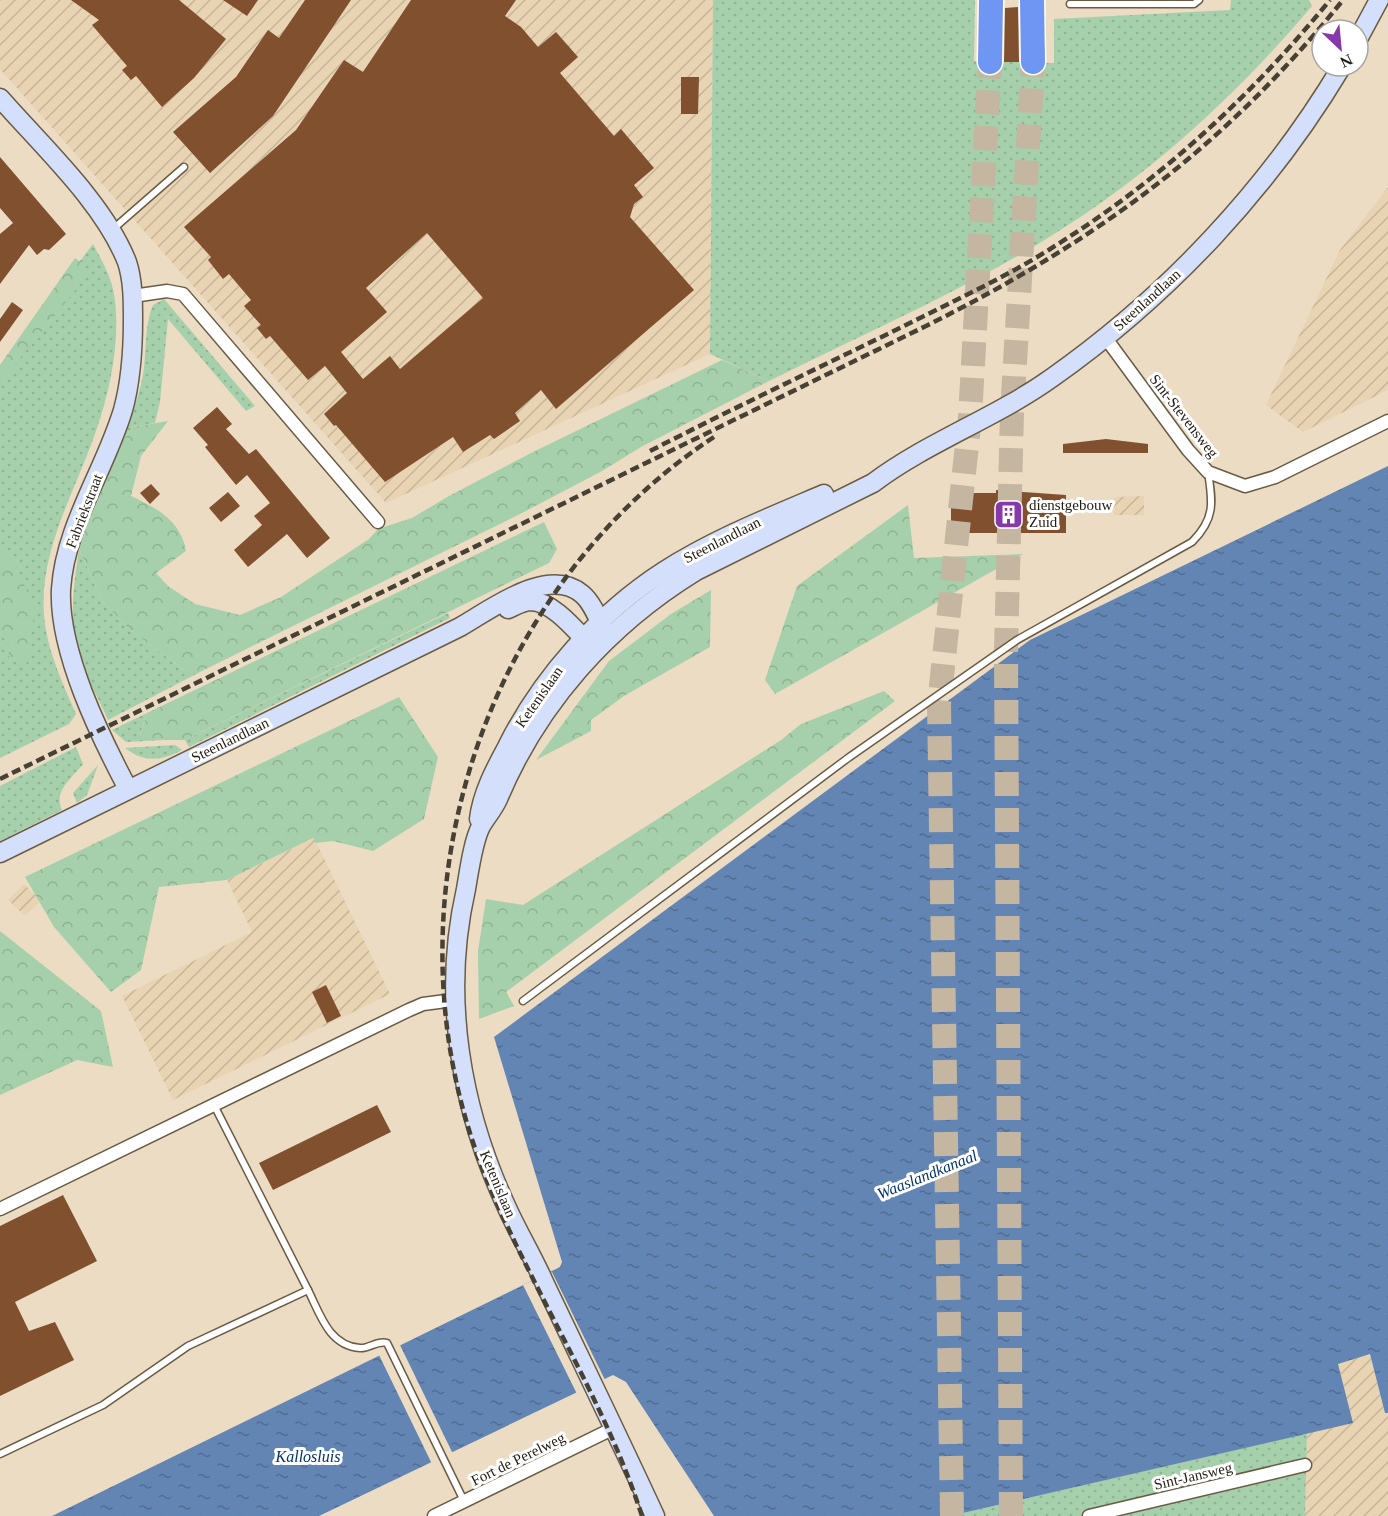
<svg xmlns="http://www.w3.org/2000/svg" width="1388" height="1516" font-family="Georgia,serif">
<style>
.industrial{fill:url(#industrial-furrows)}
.grass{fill:url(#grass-dots)}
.forest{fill:url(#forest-crowns)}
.water{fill:url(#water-ripples)}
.pier{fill:#ecdcc3}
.building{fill:#81502e;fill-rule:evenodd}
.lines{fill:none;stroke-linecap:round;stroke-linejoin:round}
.highway-tunnel{stroke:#c4b6a0;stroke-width:24;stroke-dasharray:24 12;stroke-linecap:butt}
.lane-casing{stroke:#695b45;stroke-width:9}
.street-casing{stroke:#695b45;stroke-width:15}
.secondary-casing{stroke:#695b45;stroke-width:21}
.highway-casing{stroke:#fff;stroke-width:27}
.lane{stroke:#fff;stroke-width:6}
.street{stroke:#fff;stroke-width:12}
.secondary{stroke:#d4e0fb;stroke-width:18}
.highway{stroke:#6f96f3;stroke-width:24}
.rail{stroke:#474034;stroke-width:4.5;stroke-dasharray:9 4.5;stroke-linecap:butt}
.labels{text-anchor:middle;stroke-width:6;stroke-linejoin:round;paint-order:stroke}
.street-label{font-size:15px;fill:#221c13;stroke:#fff}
.poi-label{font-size:15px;fill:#221c13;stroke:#fff;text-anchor:start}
.water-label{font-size:16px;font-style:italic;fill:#04346e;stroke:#fff}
</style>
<defs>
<pattern id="industrial-furrows" width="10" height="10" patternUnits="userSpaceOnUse" patternTransform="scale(1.5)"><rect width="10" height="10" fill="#e8d3b3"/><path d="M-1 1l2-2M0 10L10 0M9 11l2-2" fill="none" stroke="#c7b599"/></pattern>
<pattern id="grass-dots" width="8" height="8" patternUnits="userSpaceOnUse" patternTransform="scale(1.5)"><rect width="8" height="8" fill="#a5d0ab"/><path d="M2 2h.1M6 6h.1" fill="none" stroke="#8eb292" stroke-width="1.8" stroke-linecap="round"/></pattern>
<pattern id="forest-crowns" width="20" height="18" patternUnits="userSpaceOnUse" patternTransform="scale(1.5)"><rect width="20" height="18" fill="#a5d0ab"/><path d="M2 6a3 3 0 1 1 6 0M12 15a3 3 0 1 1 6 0" fill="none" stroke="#8eb292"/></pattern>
<pattern id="water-ripples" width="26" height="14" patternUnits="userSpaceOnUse" patternTransform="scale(1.5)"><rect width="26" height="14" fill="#6385b4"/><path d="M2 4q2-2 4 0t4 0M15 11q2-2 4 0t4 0" fill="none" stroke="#516c91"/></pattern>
</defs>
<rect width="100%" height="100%" fill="#ecdcc3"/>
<g class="industrial">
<polygon points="0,0 713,0 710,354 386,503 0,69"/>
<polygon points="1388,187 1388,390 1303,432 1266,405 1340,250"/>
<polygon points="1144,496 1144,515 1114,515 1114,497"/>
<polygon points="314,838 390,994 173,1100 122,996 252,932 227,880"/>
<polygon points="24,884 41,901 25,916 8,900"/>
<polygon points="1370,1354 1385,1413 1388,1413 1388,1516 1305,1516 1307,1433 1352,1423 1338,1363"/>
</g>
<g class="grass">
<path d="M 713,0 L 975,0 L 974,61 L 1054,63 L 1054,19 L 1230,10 L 1231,0 L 1309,0 L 1312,6 C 1237,95 1150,175 1051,236 C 961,292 863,334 769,381 L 710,354 Z"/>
<path d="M 93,244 C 101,259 111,276 114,294 C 121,337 111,387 97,428 C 77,489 39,548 44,615 C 47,651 62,681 76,714 L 69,724 L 0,758 L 0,366 Z"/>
<path d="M 164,299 L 255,406 L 246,411 L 168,319 L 160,402 L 155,423 L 133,427 L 115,451 C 127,427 138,401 143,375 C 147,352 144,326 153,305 Z"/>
<path d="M 79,549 L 103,602 L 130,630 L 186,671 L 202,671 L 108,720 C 99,699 86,678 79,656 C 68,621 74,584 79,549 Z"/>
<polygon points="448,613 450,618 189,747 185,740"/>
<polygon points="147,713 140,734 164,740 126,742 112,730"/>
<path d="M 175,745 L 182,750 C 161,761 144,763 125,748 Z"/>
<path d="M 76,747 L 83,764 C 72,778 53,791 62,810 L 0,841 L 0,786 Z"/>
<polygon points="98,765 87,795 77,803 73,793"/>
<polygon points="1307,1433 1305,1516 950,1516"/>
</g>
<g class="forest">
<polygon points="75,258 86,266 77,288 0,383 0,365"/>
<path d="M 722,360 L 769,381 L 641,447 L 602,471 L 524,512 L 202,671 L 186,671 L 130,630 L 103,602 L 79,549 L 82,534 L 115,451 L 133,427 L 168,421 L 141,456 L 131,496 C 157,508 181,521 186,551 L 156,573 L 168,586 L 195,604 L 240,615 L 281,597 L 369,539 L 378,529 L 412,518 L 449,496 L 533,452 Z"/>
<polygon points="908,505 914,558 1023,554 775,694 765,680 797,586"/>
<polygon points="544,522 557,549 549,563 185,740 164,740 140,735 147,713"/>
<polygon points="0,551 13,559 35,610 26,666 9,660 8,641 0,636"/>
<polygon points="711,590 710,647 624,696 591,720 591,731 536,760 609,661 671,614"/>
<polygon points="884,691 895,701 506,992 514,1006 479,1019 478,951 486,899 523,905 781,740 801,724"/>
<polygon points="399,697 438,757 424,819 373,851 333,841 316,843 313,838 227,880 159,887 141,970 111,992 54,927 25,877"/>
<polygon points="0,931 101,1011 113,1067 77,1060 0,1095"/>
</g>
<polygon class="water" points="1388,466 1388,1413 1385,1413 1370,1354 1338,1364 1353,1423 950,1516 714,1516 626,1382 613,1375 319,1516 52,1516 560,1267 562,1262 494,1037 1030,640"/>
<g class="pier">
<polygon points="552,1272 606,1382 578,1396 523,1285"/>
<polygon points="399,1343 453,1454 432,1464 378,1353"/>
</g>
<g class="building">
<polygon points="71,0 179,0 226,39 194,78 162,107 136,76 131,80 122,70 127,66 92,25 99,20"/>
<polygon points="223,0 258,0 247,16"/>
<polygon points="305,0 351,0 273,116 210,173 173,132 236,77 268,30 279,38"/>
<path d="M 411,0 L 516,0 L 505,16 L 521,27 L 538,47 L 556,32 L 578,57 L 560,73 L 614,136 L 621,129 L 654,168 L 634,185 L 643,197 L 634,204 L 630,217 L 694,290 L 556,409 L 541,390 L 515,413 L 520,421 L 494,439 L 490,435 L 463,452 L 453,437 L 385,482 L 336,425 L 334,426 L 324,414 L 347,393 L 325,366 L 308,380 L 270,336 L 266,339 L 257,328 L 261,325 L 244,306 L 251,300 L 229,274 L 223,279 L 208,260 L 211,257 L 184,227 L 296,130 L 344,60 L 363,72 ZM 427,233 L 483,298 L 400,369 L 390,356 L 363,379 L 341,352 L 387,312 L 366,288 Z"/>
<polygon points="1018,7 1019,62 1004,62 1005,8"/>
<polygon points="681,77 699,77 698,114 681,114"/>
<polygon points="0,157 66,234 49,250 44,249 37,255 29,245 0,284 0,234 13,223 0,208"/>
<polygon points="12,302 23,310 0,342 0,319"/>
<polygon points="217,407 232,424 226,429 249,454 256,449 330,538 307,558 287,534 248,567 234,550 262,525 254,516 270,503 247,475 236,485 205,447 208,445 193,428"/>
<polygon points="1106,439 1148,444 1148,453 1063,453 1063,444"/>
<polygon points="151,484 160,494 150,504 140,493"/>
<polygon points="996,490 1066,495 1066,533 951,533 951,493 996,493"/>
<polygon points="228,492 240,506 221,522 209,508"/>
<polygon points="326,985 341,1016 327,1023 312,992"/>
<polygon points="377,1105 391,1132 273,1190 259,1163"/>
<polygon points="63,1195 97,1261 15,1302 29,1331 55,1322 74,1360 0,1396 0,1226"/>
</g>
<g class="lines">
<g class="highway-tunnel">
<polyline points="952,1516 939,704 970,417 990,62"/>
<polyline points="1011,1516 1006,651 1012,412 1033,62"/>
</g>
<defs>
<g id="lane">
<polyline points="1070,4 1194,4 1199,0"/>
<polyline points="113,229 184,167"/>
<path d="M 523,1001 L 848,758 L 1017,640 L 1192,542 C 1215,519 1213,503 1208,472"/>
<path d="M 308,1290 C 320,1314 329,1346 360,1348 C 369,1349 377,1340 387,1343 L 464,1501"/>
<polyline points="0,1454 103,1405 188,1346 308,1290 214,1105"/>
</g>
<g id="street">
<polyline points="133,296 167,291 183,294 378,522"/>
<polyline points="1105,337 1188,450 1208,472 1245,486 1275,477 1388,421"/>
<polyline points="0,1209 409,1010 423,1004 454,1000"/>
<polyline points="434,1516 614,1428"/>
<polyline points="1089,1516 1305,1465"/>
</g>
<g id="secondary">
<polyline points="1358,39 1379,0"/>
<path d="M 0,98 C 42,146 104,203 127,262 C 133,280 133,301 133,320 C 133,350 131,381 123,410 C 105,470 65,526 61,589 C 58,651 100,736 128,789"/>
<path d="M 508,609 C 515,606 523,601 531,601 C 554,602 576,631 591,646"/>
<path d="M 479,819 C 482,794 495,769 507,747 C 541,678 599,613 664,571 C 714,539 770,517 824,494"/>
<path d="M 0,853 L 460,627 C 490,610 548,565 582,594 C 594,604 600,624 607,638"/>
<path d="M 655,1516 C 619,1438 581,1360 544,1282 C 533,1257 519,1234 508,1210 C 461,1110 441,998 466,889 C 469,872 473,841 481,826 C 486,817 493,810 498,799 C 538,703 608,625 696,571 L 873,483 C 929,441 996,418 1053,377 C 1169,295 1269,188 1342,66"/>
</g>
<g id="highway">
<polyline points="1032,0 1033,62"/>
<polyline points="990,62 991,0"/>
</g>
</defs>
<use href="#lane" class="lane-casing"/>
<use href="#street" class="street-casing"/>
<use href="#secondary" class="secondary-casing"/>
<use href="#highway" class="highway-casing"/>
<use href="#lane" class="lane"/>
<use href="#street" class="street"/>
<use href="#secondary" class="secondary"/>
<use href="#highway" class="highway"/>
<g class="rail">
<path d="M 650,451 C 734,408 818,368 902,327 C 955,300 1009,276 1058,244 C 1163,178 1252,95 1330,0"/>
<path d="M 0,779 L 926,326 C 1096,241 1223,149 1343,0"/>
<path d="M 642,1516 C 602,1392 526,1283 480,1162 C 382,902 481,590 714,437"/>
</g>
</g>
<defs>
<symbol id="building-square" viewBox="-11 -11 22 22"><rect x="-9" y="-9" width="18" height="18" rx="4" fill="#8739aa" stroke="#fff"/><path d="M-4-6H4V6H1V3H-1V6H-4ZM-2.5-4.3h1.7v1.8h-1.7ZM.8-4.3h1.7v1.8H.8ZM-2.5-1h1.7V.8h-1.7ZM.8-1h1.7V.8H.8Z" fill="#fff"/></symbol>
</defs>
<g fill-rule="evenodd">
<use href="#building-square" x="992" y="498" width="33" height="33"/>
</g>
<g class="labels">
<g class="street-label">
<text transform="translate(1147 300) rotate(-42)" y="5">Steenlandlaan</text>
<text transform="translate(1184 416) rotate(52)" y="5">Sint-Stevensweg</text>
<text transform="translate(84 511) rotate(-69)" y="5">Fabriekstraat</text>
<text transform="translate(722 540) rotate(-27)" y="5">Steenlandlaan</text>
<text transform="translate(539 697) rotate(-55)" y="5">Ketenislaan</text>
<text transform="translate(230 740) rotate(-26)" y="5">Steenlandlaan</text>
<text transform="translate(498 1184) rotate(67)" y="5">Ketenislaan</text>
<text transform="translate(518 1459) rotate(-26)" y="5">Fort de Perelweg</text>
<text transform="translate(1193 1476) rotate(-13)" y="5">Sint-Jansweg</text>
</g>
<g class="poi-label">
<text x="1029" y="510">dienstgebouw<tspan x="1029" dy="17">Zuid</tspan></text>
</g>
<g class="water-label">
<text transform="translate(927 1174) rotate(-22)" y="6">Waaslandkanaal</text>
<text x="308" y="1462">Kallosluis</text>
</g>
</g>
<g transform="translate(1340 48) rotate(154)"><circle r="28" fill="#ffffff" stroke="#a7a4a1" stroke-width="1.5"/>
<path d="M0-4.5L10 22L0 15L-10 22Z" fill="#8739aa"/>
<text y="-9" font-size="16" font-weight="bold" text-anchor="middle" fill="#221c13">N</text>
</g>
</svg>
